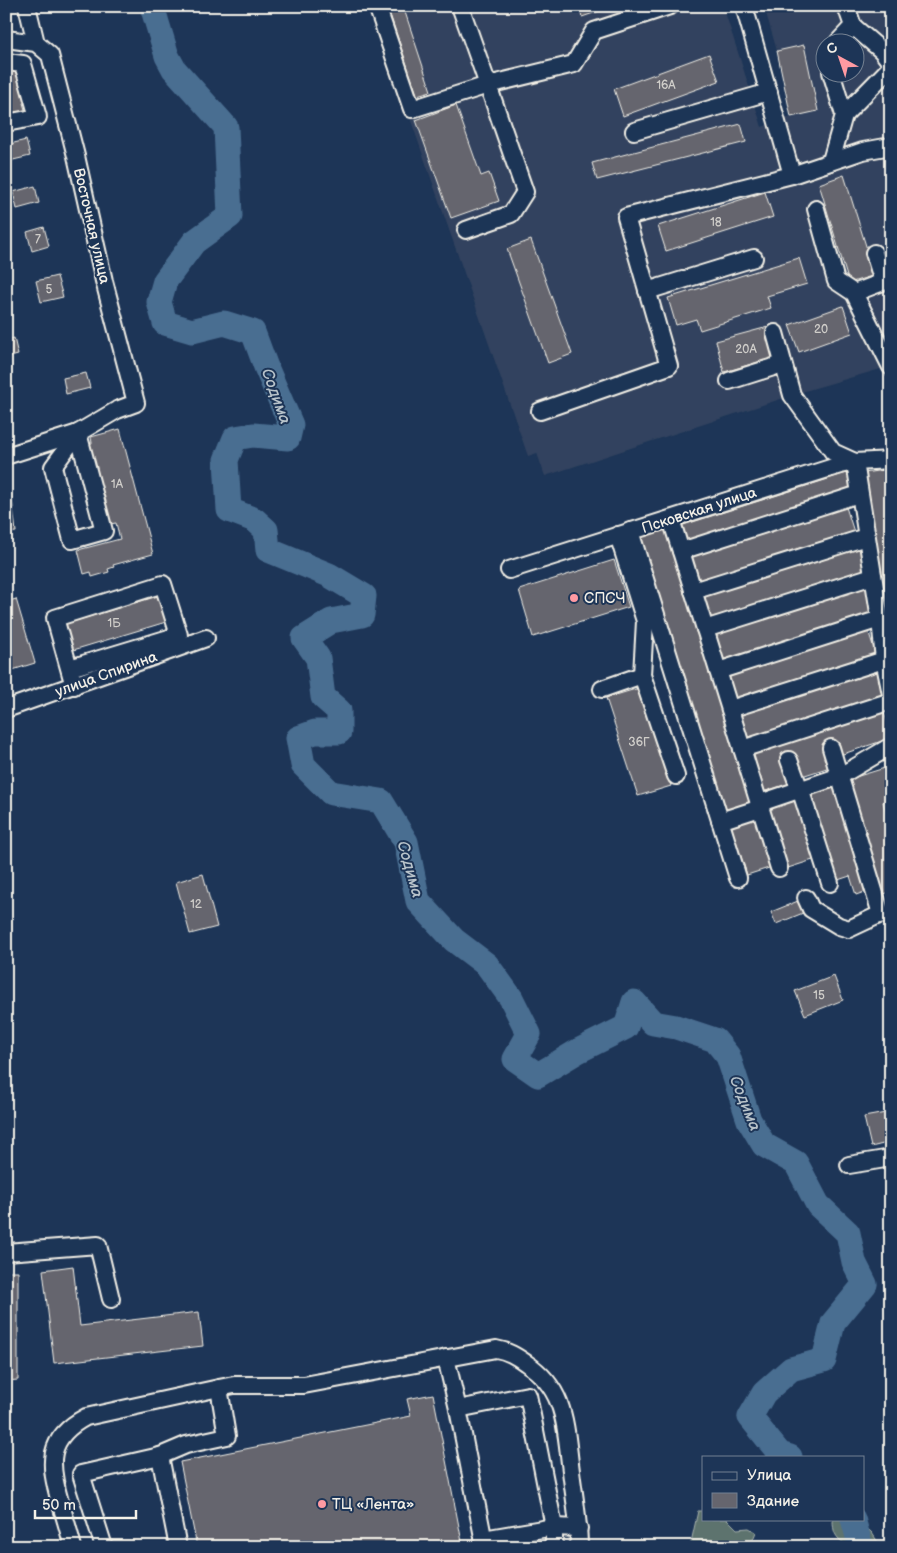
<svg xmlns="http://www.w3.org/2000/svg" width="897" height="1553" font-family="'Balsamiq Sans',sans-serif">
<style>
.built{fill:#33435e;fill-rule:evenodd}
.green{fill:#5d736e;stroke:#a8b2ab}
.lines{fill:none;stroke-linecap:round;stroke-linejoin:round}
.river{stroke:#4a6e91;stroke-width:25}
.building{fill:#65656e;stroke:#f4f1e8}
.minor-casing{stroke:#f4f1e8;stroke-width:20}
.minor{stroke:#1d3557;stroke-width:16}
.poi-dot{fill:#ff9aa2;stroke:#1d3557;stroke-width:2}
.labels{text-anchor:middle;stroke-width:4;stroke-linejoin:round;paint-order:stroke}
.number-label{font-size:12px;fill:#d0ceca}
.street-label{font-size:15px;fill:#f4f1e8;stroke:#1d3557}
.poi-label{font-size:15px;fill:#f4f1e8;stroke:#1d3557;text-anchor:start}
.water-label{font-size:16px;font-style:italic;fill:#b8c3ca;stroke:#1d3557}
</style>
<rect width="100%" height="100%" fill="#1d3557"/>
<filter id="ink" filterUnits="userSpaceOnUse"><feTurbulence type="fractalNoise" baseFrequency=".02" numOctaves="2"/><feDisplacementMap in="SourceGraphic" scale="10" xChannelSelector="R" yChannelSelector="G"/><feConvolveMatrix kernelMatrix="1 2 1 2 8 2 1 2 1" color-interpolation-filters="sRGB"/></filter>
<g filter="url(#ink)">
<path class="built" d="M 371,6 L 723,6 L 762,127 L 791,117 L 777,51 L 764,6 L 891,6 L 891,366 L 808,390 L 545,476 L 537,453 L 528,456 ZM 824,42 L 854,42 L 854,72 L 824,72 Z"/>
<g class="green">
<polygon points="698,1511 703,1511 703,1519 727,1519 737,1529 749,1528 756,1532 750,1547 690,1547"/>
<path d="M 833,1519 L 859,1520 L 872,1533 L 881,1547 L 846,1547 L 845,1544 C 835,1537 833,1532 833,1519 Z"/>
</g>
<g class="lines">
<g class="river">
<polyline points="152,6 167,56 174,69 226,127 230,216 194,242 165,281 159,302 165,323 192,331 224,323 253,332 266,367 291,425 288,438 253,435 235,438 226,460 229,510 255,520 266,530 268,550 329,575 364,596 362,615 331,621 304,638 318,658 323,697 339,711 339,732 315,732 298,738 303,765 331,793 381,801 406,842 418,901 454,940 487,965 511,998 529,1034 515,1059 538,1075 578,1051 626,1027 634,1002 653,1023 676,1027 715,1040 728,1056 749,1120 764,1145 796,1163 818,1205 848,1233 854,1262 865,1284 833,1323 824,1360 791,1369 764,1393 750,1417 780,1454 790,1457"/>
<polyline points="853,1519 861,1547"/>
</g>
</g>
<g class="building">
<polygon points="387,6 403,6 431,91 417,95"/>
<polygon points="578,6 614,6 582,17"/>
<polygon points="871,6 889,6 873,12"/>
<polygon points="804,45 818,111 791,117 777,51"/>
<polygon points="709,54 719,81 623,116 614,89"/>
<polygon points="11,69 23,79 28,102 23,103 27,116 6,122 6,70"/>
<polygon points="456,105 481,176 489,173 499,201 451,218 416,120"/>
<polygon points="741,124 746,142 597,180 592,163"/>
<polygon points="26,140 30,156 9,161 6,145"/>
<polygon points="844,175 875,275 849,283 819,184"/>
<polygon points="35,186 39,203 17,209 13,192"/>
<polygon points="765,192 773,217 666,251 658,226"/>
<polygon points="44,227 49,246 32,251 27,232"/>
<polygon points="531,240 572,354 548,363 507,249"/>
<polygon points="799,258 807,284 767,296 771,308 700,330 696,319 676,325 668,298"/>
<polygon points="57,276 63,297 41,302 36,281"/>
<polygon points="843,306 852,333 799,352 789,325"/>
<polygon points="768,327 776,357 724,372 716,341"/>
<polygon points="14,338 18,355 6,358 6,340"/>
<polygon points="86,373 90,388 66,394 63,378"/>
<polygon points="120,429 153,554 113,565 114,567 108,569 109,572 92,577 91,572 84,574 78,550 120,539 116,523 110,524 88,444 92,443 91,437"/>
<polygon points="891,469 891,661 864,473"/>
<polygon points="847,473 852,489 686,542 680,526"/>
<polygon points="12,499 16,532 6,533 6,500"/>
<polygon points="846,507 855,535 699,583 690,555"/>
<polygon points="665,527 752,805 726,813 639,535"/>
<polygon points="860,545 868,571 711,620 703,594"/>
<polygon points="614,560 629,607 533,637 519,590"/>
<polygon points="866,586 875,614 723,662 714,634"/>
<polygon points="158,596 166,622 70,651 62,625"/>
<polygon points="16,599 35,663 6,672 6,602"/>
<polygon points="868,630 876,655 735,700 727,675"/>
<polygon points="879,669 887,696 748,741 739,714"/>
<polygon points="639,688 671,786 638,796 606,698"/>
<polygon points="883,710 891,733 891,738 840,755 836,743 823,747 830,767 802,776 794,754 780,759 788,784 763,792 750,753"/>
<polygon points="888,767 891,777 891,800 883,802 891,829 891,892 883,894 849,779"/>
<polygon points="837,787 870,890 856,895 850,876 835,881 808,796"/>
<polygon points="798,800 816,859 788,868 769,809"/>
<polygon points="755,815 772,867 747,875 730,823"/>
<polygon points="203,874 217,927 190,934 176,882"/>
<polygon points="798,901 803,913 776,924 771,912"/>
<polygon points="834,976 843,1000 805,1015 795,991"/>
<polygon points="891,1112 891,1142 871,1147 864,1117"/>
<polygon points="73,1266 80,1326 199,1312 203,1346 54,1363 43,1270"/>
<polygon points="6,1271 18,1271 18,1380 6,1381"/>
<polygon points="433,1394 463,1547 197,1547 180,1462 411,1416 407,1399"/>
</g>
<g class="lines">
<defs>
<g id="minor">
<polyline points="27,6 36,43"/>
<polyline points="377,6 412,109 488,85 525,192 511,214 466,230"/>
<polyline points="460,6 488,85 574,64 594,31 670,6"/>
<polyline points="744,6 792,175"/>
<polyline points="853,26 882,51 891,63"/>
<polyline points="6,39 36,43 50,55 76,156 104,281 136,403 117,410 78,433 104,531 72,540 53,467 78,433"/>
<polyline points="838,42 853,26 846,6"/>
<polyline points="6,62 23,64 38,117 6,123"/>
<polyline points="844,115 891,67"/>
<polyline points="634,131 769,92"/>
<polyline points="831,161 844,115 831,72"/>
<polyline points="816,209 836,281 854,293 891,367"/>
<polyline points="647,291 754,258"/>
<polyline points="854,293 883,282 874,253"/>
<polyline points="775,333 792,395 833,452 855,462 880,619 884,660 891,694"/>
<polyline points="729,381 783,364"/>
<polyline points="540,411 669,366 626,217 792,175 863,151 891,146"/>
<polyline points="6,456 78,433"/>
<polyline points="671,519 779,868"/>
<polyline points="630,531 738,878"/>
<polyline points="618,535 645,621 642,675 676,776"/>
<polyline points="681,551 859,494"/>
<polyline points="509,570 840,465 855,462 891,460"/>
<polyline points="693,591 866,537"/>
<polyline points="705,629 873,576"/>
<polyline points="70,668 179,635 163,584 55,618 74,686"/>
<polyline points="718,671 880,619"/>
<polyline points="602,689 642,675"/>
<polyline points="6,709 206,638"/>
<polyline points="730,709 884,660"/>
<polyline points="831,748 881,914"/>
<polyline points="742,749 891,701"/>
<polyline points="789,760 803,798 830,883"/>
<polyline points="720,821 754,810 766,801 840,776 891,746"/>
<polyline points="806,898 811,909 839,926 849,929 881,914 891,916"/>
<polyline points="849,1165 891,1158"/>
<polyline points="6,1252 98,1245 111,1299"/>
<polyline points="446,1358 458,1409 485,1547"/>
<polyline points="458,1409 528,1395 554,1527 554,1547"/>
<polyline points="483,1539 554,1527 579,1528"/>
<path d="M 73,1547 C 69,1532 65,1517 60,1502 C 49,1464 46,1438 86,1417 L 219,1388 L 234,1385 L 304,1385 L 496,1349 C 508,1351 516,1356 526,1363 C 567,1390 565,1427 571,1471 C 574,1496 579,1521 579,1547"/>
<polyline points="104,1547 81,1474 160,1456"/>
<polyline points="178,1547 160,1456 186,1445 227,1436 219,1388"/>
</g>
</defs>
<use href="#minor" class="minor-casing"/>
<use href="#minor" class="minor"/>
</g>
</g>
<g class="poi-dot">
<circle cx="574" cy="598" r="5"/>
<circle cx="322" cy="1504" r="5"/>
</g>
<g class="labels">
<g class="number-label">
<text x="666" y="89">16А</text>
<text x="716" y="226">18</text>
<text x="38" y="243">7</text>
<text x="49" y="293">5</text>
<text x="821" y="333">20</text>
<text x="746" y="353">20А</text>
<text x="117" y="488">1А</text>
<text x="114" y="627">1Б</text>
<text x="639" y="746">36Г</text>
<text x="196" y="908">12</text>
<text x="819" y="999">15</text>
</g>
<g class="street-label">
<text transform="translate(92 226) rotate(77)" y="5">Восточная улица</text>
<text transform="translate(699 510) rotate(-18)" y="5">Псковская улица</text>
<text transform="translate(106 674) rotate(-20)" y="5">улица Спирина</text>
</g>
<g class="poi-label">
<text x="584" y="603">СПСЧ</text>
<text x="332" y="1509">ТЦ «Лента»</text>
</g>
<g class="water-label">
<text transform="translate(277 396) rotate(70)" y="6">Содима</text>
<text transform="translate(411 869) rotate(74)" y="6">Содима</text>
<text transform="translate(746 1103) rotate(68)" y="6">Содима</text>
</g>
</g>
<rect width="897" height="1553" fill="none" stroke="#1d3557" stroke-width="25"/>
<rect x="12" y="12" width="872" height="1528" fill="none" stroke="#f4f1e8" stroke-width="2" filter="url(#ink)"/>
<rect x="702" y="1456" width="162" height="65" fill="#1d3557" stroke="#738091"/>
<rect x="712" y="1472" width="25" height="8" fill="#1d3557" stroke="#738091"/>
<text x="747" y="1480" font-size="15" fill="#f4f1e8">Улица</text>
<rect x="712" y="1493" width="25" height="15" fill="#65656e" stroke="#738091"/>
<text x="747" y="1506" font-size="15" fill="#f4f1e8">Здание</text>
<g transform="translate(840 58) rotate(320)"><circle r="24" fill="#1d3557" stroke="#738091"/>
<path d="M0-4L9 19L0 12L-9 19Z" fill="#ff9aa2"/>
<text y="-8" font-size="14" font-weight="bold" text-anchor="middle" fill="#f4f1e8">С</text>
</g>
<path d="M35 1510v8h101v-8" fill="none" stroke="#f4f1e8" stroke-width="2.5"/>
<text x="42" y="1510" font-size="15" fill="#f4f1e8" stroke="#1d3557" stroke-width="4" paint-order="stroke">50 m</text>
</svg>
